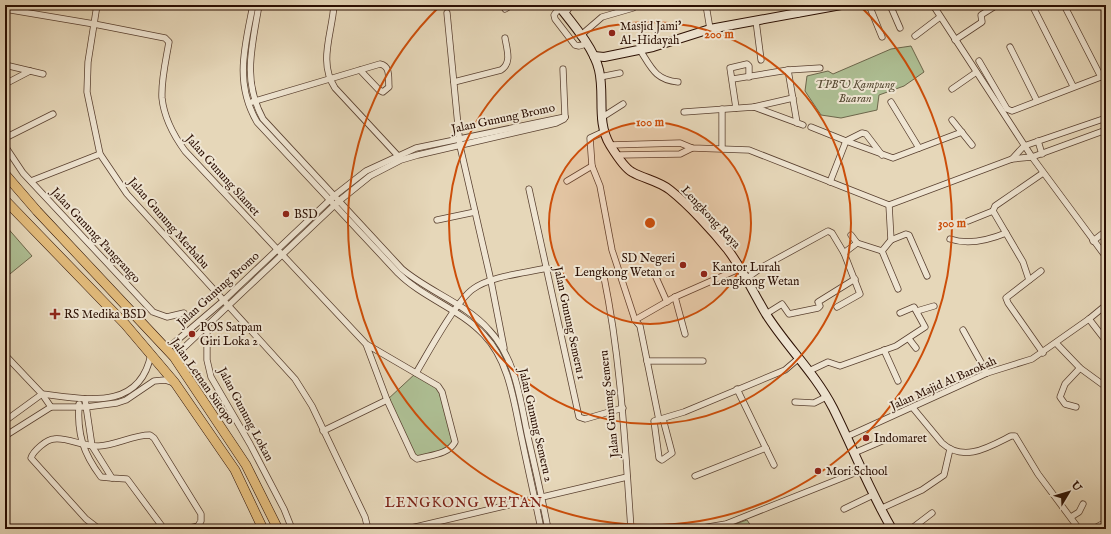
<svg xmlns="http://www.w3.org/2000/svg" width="1111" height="534" font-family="'IM FELL English',serif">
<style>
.green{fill:#aebf94;stroke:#6c664b}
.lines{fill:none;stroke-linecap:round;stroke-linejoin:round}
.street-casing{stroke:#594030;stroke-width:7}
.secondary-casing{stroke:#2a0e02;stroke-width:10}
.primary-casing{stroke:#2a0e02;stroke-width:10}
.street{stroke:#efe5d2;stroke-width:5.5}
.secondary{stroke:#efe5d2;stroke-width:8}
.primary{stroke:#e3bc7c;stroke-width:9}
.ring{fill:none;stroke:#cc4e0a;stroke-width:2}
.poi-dot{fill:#8f2418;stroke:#efe5d2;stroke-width:1.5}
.labels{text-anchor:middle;stroke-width:4;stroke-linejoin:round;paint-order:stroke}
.poi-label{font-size:12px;fill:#2a0e02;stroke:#efe5d2;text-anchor:start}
.park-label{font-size:12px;font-style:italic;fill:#584c35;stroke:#efe5d2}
.street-label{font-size:12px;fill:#2a0e02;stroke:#efe5d2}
.quarter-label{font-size:14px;letter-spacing:1px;fill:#7a1f14;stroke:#efe5d2}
.centre{fill:#cc4e0a;stroke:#efe5d2;stroke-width:2}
.ring-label{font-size:12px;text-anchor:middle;font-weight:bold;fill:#cc4e0a;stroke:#efe5d2;stroke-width:4;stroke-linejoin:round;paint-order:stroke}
</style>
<rect width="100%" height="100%" fill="#e6d7b9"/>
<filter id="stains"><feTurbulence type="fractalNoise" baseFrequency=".005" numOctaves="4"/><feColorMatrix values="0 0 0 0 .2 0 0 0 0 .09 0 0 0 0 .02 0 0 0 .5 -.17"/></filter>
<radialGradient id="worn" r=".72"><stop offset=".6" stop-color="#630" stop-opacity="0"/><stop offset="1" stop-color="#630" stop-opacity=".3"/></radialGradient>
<g class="green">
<polygon points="911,46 924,72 904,86 879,95 877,110 841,118 821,115 805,91 807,76 828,71 833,74 891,49"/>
<polygon points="5,225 32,256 5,278"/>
<polygon points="416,373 438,386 455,442 452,448 414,458 387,400"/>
<polygon points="747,520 753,529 721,529"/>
</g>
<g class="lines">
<defs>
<g id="street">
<polyline points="97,5 88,62 87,92 100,154 127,194 295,379 312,406 365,517 368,529"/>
<path d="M 253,5 C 245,46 234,83 257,122 L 398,273 C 423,298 460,309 484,335 C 510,362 514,404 522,440 C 528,469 535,499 541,529"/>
<path d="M 259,5 C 252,47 242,80 263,119 L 402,269 C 429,292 465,303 489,330 C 516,359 520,399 528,437 C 535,467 542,498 548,529"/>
<path d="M 334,5 C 332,34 318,62 335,88 L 400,158"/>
<polyline points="706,5 710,29"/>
<polyline points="795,5 798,14"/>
<polyline points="869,5 882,37"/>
<polyline points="890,5 900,28"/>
<polyline points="933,5 1032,157 1106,257"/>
<polyline points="1064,5 1101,77"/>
<polyline points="560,7 554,15 555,19 575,45 579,46 586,44"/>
<polyline points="1033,7 1073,86"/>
<path d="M 5,9 L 94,24 L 165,38 L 169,42 C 166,60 161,80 162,98 C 164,117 174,136 185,151 L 366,344 L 438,386 L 442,392 L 455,442 C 448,455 430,455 417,459 L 413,456 L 387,400 L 366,344"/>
<polyline points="505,9 512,5"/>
<polyline points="447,13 460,146 491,281 504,348"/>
<polyline points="565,14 571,5"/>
<polyline points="756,21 761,60"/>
<polyline points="580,36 602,17 633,8 636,5"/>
<polyline points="915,36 940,17"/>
<polyline points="955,40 982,22 981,15 997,5"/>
<polyline points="1010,47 1037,101"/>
<path d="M 640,50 C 651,67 655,80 678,82"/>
<polyline points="979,61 1007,109 1012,111 1106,75"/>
<polyline points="5,65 43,74"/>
<polyline points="563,69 565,117"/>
<polyline points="788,70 797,123"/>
<polyline points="600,77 620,73"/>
<polyline points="733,79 788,70 820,68"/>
<path d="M 454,82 L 501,70 C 512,63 507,50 505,38"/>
<polyline points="5,84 30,71"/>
<polyline points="952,89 975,73"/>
<path d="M 252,102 L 380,64 C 391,66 388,78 389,87 L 383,92 L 379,90 L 360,70"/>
<polyline points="891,102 919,148"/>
<polyline points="754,107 793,98"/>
<polyline points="736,108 730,68 747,64 749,66 749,77"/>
<polyline points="684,112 754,107 803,125"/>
<polyline points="601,118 623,104"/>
<polyline points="952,120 972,145"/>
<polyline points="811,127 846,141 862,133 866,134 882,155"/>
<polyline points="603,132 590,138 592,166 600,186 612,250 635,320 640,326 659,420"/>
<polyline points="5,138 53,114"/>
<polyline points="1038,141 1042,154"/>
<polyline points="610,145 680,143 692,148 749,150 889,205 1012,159 1032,157 1106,130"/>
<polyline points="5,146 23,173 153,312 167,317 184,313"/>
<polyline points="722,149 722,109"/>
<polyline points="618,155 680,154 692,148"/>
<polyline points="1012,159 1024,146 1106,118"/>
<polyline points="31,181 100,154"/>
<polyline points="567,181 592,166"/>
<polyline points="830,182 846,141 893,158 962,132"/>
<polyline points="529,189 579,417 585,419 623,408"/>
<polyline points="889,205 891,240"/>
<polyline points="993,211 1023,262 1029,280"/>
<polyline points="437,220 475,212"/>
<polyline points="968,221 993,211 995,206 1043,173"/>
<polyline points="851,235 857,243 882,251 898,289"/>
<path d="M 950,239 C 968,245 989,240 1006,233"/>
<polyline points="1093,241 1106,231"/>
<polyline points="882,251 891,240 906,234 909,235 927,276"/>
<polyline points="1041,271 1006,298 1008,303 1043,353"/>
<polyline points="654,273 667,302"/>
<path d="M 604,277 C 621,360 625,445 631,529"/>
<polyline points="747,278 764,266 828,231 832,233 844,253"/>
<polyline points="675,297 685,334"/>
<polyline points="837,307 860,294 844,253 857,243"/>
<polyline points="917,311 934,306"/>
<polyline points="766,314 782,304 789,314 818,308 820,306 818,302 855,279"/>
<polyline points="1089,319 1106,341"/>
<polyline points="635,320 675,297 741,268"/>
<polyline points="207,327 207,360 211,377 250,444 284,509 292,529"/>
<polyline points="963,330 987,373"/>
<polyline points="909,339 916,348"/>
<polyline points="1056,343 1080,368 1106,387"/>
<polyline points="167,349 223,301 334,196 366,171 416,148 565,117"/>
<polyline points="884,350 898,381"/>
<polyline points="5,355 42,394 51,407"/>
<polyline points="174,357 339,201 370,176 401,160 418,155 556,123 564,119 565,117"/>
<polyline points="647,361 703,361"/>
<polyline points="809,371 828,362 840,366 896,346 925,327 914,307 900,313"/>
<path d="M 416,373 C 428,353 456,301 473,289 C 490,276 526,273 547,268"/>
<polyline points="737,389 774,465"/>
<polyline points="85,399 92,446 112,478 127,479 130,483 164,529"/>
<polyline points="795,402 814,403 826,397"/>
<path d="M 79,404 C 77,434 83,453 101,477 L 112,478"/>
<polyline points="1076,407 1065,404 1060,397 1065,384 1080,368"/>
<path d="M 913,408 L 942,443 C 964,463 989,447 1011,436 L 1015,436 L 1038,474 L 1079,529"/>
<polyline points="663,419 672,453 662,460 659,458 654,421 684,412 785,370 799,358"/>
<path d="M 5,421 L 42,394 C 85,399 140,412 151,354"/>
<polyline points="323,431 387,400"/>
<polyline points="5,436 51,407 86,407 117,403 126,400 154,381 165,380 174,383"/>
<polyline points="846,437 987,373 1032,359 1089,319 1106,305"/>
<polyline points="854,453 889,438"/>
<polyline points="695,476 766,448"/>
<polyline points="844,509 873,495"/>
<polyline points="880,509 922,490 944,475 950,449"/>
<polyline points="1071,517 1079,512 1083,504"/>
<path d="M 99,529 L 86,519 L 31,458 C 33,451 47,439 54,439 C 67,437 84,447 99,446 C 116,445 133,435 150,435 L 154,438 L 201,514 L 201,521 L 198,526 L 186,529"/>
<polyline points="407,529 627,477"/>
<polyline points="696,529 726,524 862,470"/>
<polyline points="911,529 932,513"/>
<polyline points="1093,529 1106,522"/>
</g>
<g id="secondary">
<path d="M 558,5 C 572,23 594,48 599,70 C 605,95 596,122 610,145 C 615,153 624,168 632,172 C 644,179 659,181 670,190 C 689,205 713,231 728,250 C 743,270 753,292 766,314 C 786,346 815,373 833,408 C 853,448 869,490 892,529"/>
<polyline points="594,56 604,57 653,47 710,29 841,5"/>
</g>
<g id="primary">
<polyline points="5,174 37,211 174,357 246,465 278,529"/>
<polyline points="5,200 125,324 175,383 235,470 263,529"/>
</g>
</defs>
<use href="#street" class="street-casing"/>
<use href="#secondary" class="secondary-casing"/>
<use href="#primary" class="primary-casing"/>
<use href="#street" class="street"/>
<use href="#secondary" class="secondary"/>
<use href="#primary" class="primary"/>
</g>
<circle cx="650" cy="223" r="101" fill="#cc4e0a" fill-opacity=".12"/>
<g class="ring">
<circle cx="650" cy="223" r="101"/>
<circle cx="650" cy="223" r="201"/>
<path d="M860 6A302 302 0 1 1 440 6"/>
</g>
<g class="poi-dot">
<circle cx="612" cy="33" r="4"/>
<circle cx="286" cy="214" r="4"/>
<circle cx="683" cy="265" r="4"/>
<circle cx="704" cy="274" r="4"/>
<path d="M53 308h4v4h4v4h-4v4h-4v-4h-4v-4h4z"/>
<circle cx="192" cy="334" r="4"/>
<circle cx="866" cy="438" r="4"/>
<circle cx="818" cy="471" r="4"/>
</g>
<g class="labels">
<g class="poi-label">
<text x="620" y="30">Masjid Jami'<tspan x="620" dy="14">Al-Hidayah</tspan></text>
<text x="294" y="218">BSD</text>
<text x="675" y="262" text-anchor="end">SD Negeri<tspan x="675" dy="14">Lengkong Wetan 01</tspan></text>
<text x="712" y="271">Kantor Lurah<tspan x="712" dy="14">Lengkong Wetan</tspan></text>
<text x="64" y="318">RS Medika BSD</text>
<text x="200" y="331">POS Satpam<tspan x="200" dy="14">Giri Loka 2</tspan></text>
<text x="874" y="442">Indomaret</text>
<text x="826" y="475">Mori School</text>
</g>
<g class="park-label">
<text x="855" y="88">TPBU Kampung<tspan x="855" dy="14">Buaran</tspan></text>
</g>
<g class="street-label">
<text transform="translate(503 118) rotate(-12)" y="4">Jalan Gunung Bromo</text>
<text transform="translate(223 175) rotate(48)" y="4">Jalan Gunung Slamet</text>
<text transform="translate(711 217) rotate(47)" y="4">Lengkong Raya</text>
<text transform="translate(169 223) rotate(49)" y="4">Jalan Gunung Merbabu</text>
<text transform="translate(96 235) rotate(47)" y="4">Jalan Gunung Pangrango</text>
<text transform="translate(218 289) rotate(-42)" y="4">Jalan Gunung Bromo</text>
<text transform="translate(570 323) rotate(78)" y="4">Jalan Gunung Semeru 1</text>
<text transform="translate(203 381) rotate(55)" y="4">Jalan Letnan Sutopo</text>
<text transform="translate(943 383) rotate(-24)" y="4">Jalan Majid Al Barokah</text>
<text transform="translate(609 404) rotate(-96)" y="4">Jalan Gunung Semeru</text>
<text transform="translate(246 414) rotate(62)" y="4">Jalan Gunung Lokan</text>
<text transform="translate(536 425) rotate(77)" y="4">Jalan Gunung Semeru 2</text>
</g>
<g class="quarter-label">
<text x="464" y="507">LENGKONG WETAN</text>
</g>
</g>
<circle cx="650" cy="223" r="6" class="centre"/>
<g class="ring-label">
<text x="719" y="38">200 m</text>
<text x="650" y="126">100 m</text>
<text x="952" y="227">300 m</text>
</g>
<rect width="1111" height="534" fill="none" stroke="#e6d7b9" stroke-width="20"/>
<rect x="6" y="6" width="1099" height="522" fill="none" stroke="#2a0e02" stroke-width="2"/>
<rect x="10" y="10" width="1091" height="514" fill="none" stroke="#2a0e02"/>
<g transform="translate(1069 492) rotate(52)" stroke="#efe5d2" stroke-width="3" paint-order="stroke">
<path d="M0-3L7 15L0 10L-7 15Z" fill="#2a0e02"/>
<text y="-6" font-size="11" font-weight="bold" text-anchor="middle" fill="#2a0e02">U</text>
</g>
<rect width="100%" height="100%" filter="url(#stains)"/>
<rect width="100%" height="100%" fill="url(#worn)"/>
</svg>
